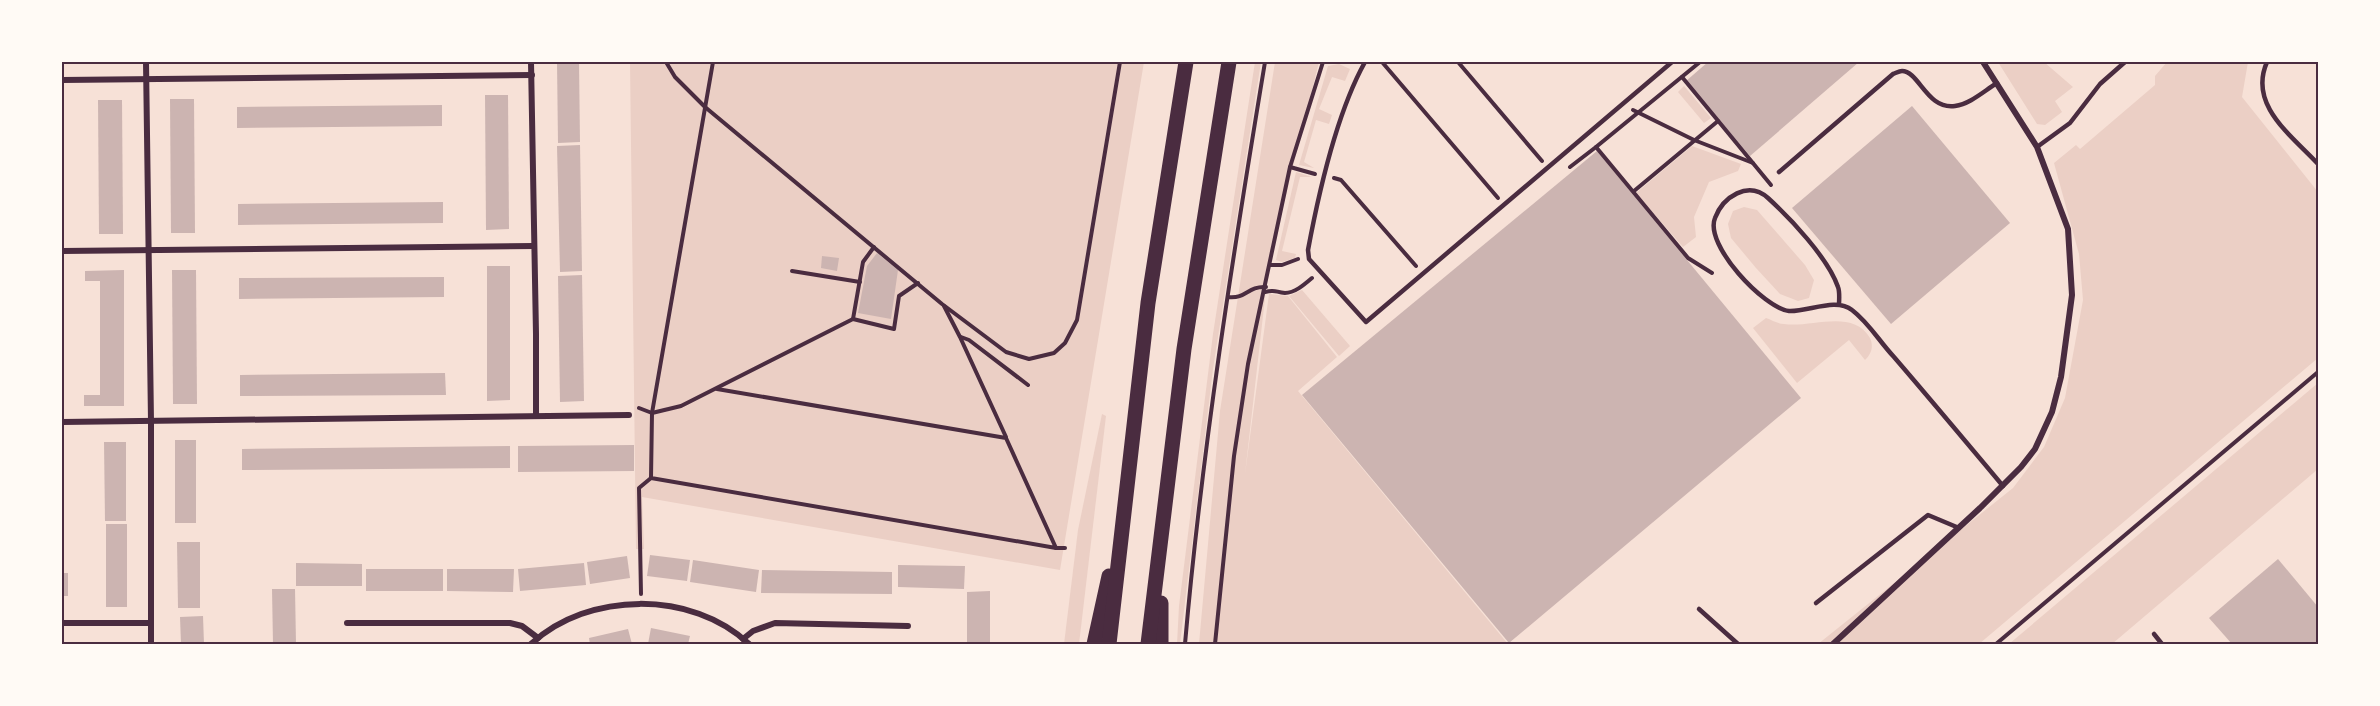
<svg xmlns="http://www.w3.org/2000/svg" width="2380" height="706" font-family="'Libre Baskerville',serif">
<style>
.green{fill:#ebcfc5}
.building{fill:#ccb4b1}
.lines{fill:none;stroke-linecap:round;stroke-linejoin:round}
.path{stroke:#4a2c40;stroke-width:4}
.service{stroke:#4a2c40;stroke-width:4.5}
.minor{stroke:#4a2c40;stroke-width:6}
.trunk{stroke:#4a2c40;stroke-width:15}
.neatline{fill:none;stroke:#4a2c40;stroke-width:2}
</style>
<rect width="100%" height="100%" fill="#f7e1d7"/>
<g class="green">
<polygon points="630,62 1144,62 1060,570 642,497 644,549 636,549"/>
<polygon points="1255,62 1261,62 1213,369 1180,644 1177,644 1179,606 1213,334"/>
<polygon points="1275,62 1319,62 1269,263 1245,474 1269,294 1288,296 1337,357 1298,391 1508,644 1199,644 1220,411"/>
<polygon points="1998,62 2044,62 2073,87 2055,101 2062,112 2045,125 2037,124"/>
<polygon points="2167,62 2248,62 2242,97 2318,192 2318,358 1979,644 1818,644 2013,488 2044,447 2065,398 2083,300 2079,254 2054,163 2076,145 2080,149 2155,85 2155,76"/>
<polygon points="1339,64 1350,69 1345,81 1332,77 1319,109 1332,115 1329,124 1316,120 1304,162 1314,168 1299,165 1328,66"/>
<polygon points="1684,86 1711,118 1704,123 1678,92"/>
<polygon points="1692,146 1741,164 1738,171 1709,182 1694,217 1696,237 1683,247 1636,193"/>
<polygon points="1296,172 1312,177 1300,177 1282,251 1296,254 1295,258 1282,262 1276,260"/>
<polygon points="1744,207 1757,210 1805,265 1814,280 1809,298 1798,301 1780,294 1756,268 1731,238 1728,224 1733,211"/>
<polygon points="1302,290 1350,346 1339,356 1289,296"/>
<path d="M 1766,318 C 1772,320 1778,324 1784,324 C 1811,328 1853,308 1870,338 C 1874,347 1871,354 1865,360 L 1849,340 L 1797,383 L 1753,328 Z"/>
<polygon points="2318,383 2318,469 2112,644 2009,644"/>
<polygon points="1102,414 1106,416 1079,644 1064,644 1078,530"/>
</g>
<g class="building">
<polygon points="557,62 579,62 580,142 558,143"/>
<polygon points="1708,62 1859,62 1750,156 1686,81"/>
<polygon points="485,95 508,95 509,229 486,230"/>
<polygon points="170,99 194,99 195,233 171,233"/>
<polygon points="98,100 122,100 123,234 99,234"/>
<polygon points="442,105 442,126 237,128 237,107"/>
<polygon points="1912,106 2010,223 1891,324 1792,208"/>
<polygon points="580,145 582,271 560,272 557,146"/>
<polygon points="1597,151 1801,398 1509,643 1302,395"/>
<polygon points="443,202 443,223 238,225 238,204"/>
<polygon points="877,253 898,270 891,319 858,313 867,266"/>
<polygon points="822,256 839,258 837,271 821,268"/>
<polygon points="487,266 510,266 510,400 487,401"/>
<polygon points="124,270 124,406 84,406 84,395 100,395 100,281 85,281 85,271"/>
<polygon points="172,270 196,270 197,404 173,404"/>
<polygon points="582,275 584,401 560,402 558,276"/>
<polygon points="444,277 444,297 239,299 239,278"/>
<polygon points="445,373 446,395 240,396 240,375"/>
<rect x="175" y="440" width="21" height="83"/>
<polygon points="104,442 126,442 126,521 105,521"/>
<polygon points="634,445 634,471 518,472 518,446"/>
<polygon points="510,446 510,468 242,470 242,449"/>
<rect x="106" y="524" width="21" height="83"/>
<polygon points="177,542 200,542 200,608 178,608"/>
<polygon points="650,555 690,560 687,581 647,576"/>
<polygon points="627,556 630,578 590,584 587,562"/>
<polygon points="2278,559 2318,607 2318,644 2232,644 2209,618"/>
<polygon points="693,560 759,570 756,592 690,582"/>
<polygon points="296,563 362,564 362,586 296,586"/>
<polygon points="584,563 586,585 520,591 518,569"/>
<polygon points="898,565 965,566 964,589 898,587"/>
<rect x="366" y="569" width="77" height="22"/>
<polygon points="447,569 514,569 513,592 447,591"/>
<polygon points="762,570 892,572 892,594 761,593"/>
<rect x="62" y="573" width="6" height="23"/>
<polygon points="272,589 295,589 296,644 273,644"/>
<polygon points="990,591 990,644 967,644 967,592"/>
<polygon points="203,616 204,644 181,644 180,617"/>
<polygon points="651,628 690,636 688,644 648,644"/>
<polygon points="628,629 632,644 590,644 589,638"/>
</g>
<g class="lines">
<g class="path">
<polyline points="666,62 675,77 705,107 942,304 1006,352 1029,359 1054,353 1065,343 1077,320 1120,62"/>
<polyline points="713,62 652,413 651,478 1056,548 1006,438 717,389"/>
<polyline points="1382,62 1498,198"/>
<polyline points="1458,62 1542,161"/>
<polyline points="1682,77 1771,185"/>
<polyline points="1633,110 1694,140 1753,163"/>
<polyline points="1596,147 1700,62"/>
<polyline points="1290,167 1315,174"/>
<polyline points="1570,167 1596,147 1688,258 1712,273"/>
<polyline points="1334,178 1341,180 1416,266"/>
<polyline points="1634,191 1718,121"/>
<polyline points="1270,265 1282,265 1298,259"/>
<polyline points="792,271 860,282"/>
<path d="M 1265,292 C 1276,289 1275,292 1285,293 C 1295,293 1305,284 1312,278"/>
<path d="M 1228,297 C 1247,299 1247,286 1266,287"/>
<polyline points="944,306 960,337 1006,437"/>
<polyline points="853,319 863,262 874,247"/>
<polyline points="961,337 969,340 1028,385"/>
<polyline points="639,408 652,413 681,406 853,319 894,329 899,296 918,283"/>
<polyline points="1056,548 1065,548"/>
<polyline points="641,594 639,488 651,478"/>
<path d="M 1185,644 C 1202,449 1233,255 1265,62"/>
<polyline points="1215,644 1234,456 1248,364 1290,167 1323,62"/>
<polyline points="1996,644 2318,372"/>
</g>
<g class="service">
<path d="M 1365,62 C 1336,114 1319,191 1308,250 L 1309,259 L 1366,322 L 1672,62"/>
<path d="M 2267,62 C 2248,105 2291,135 2318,164"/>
<polyline points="2037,147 2070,123 2100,84 2125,62"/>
<path d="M 1779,172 L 1893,74 C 1896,73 1899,71 1902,71 C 1919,71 1927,110 1955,106 C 1970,104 1984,91 1997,83"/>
<path d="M 1839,305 C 1839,300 1840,292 1838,287 C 1828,258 1790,218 1768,198 C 1748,180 1723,197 1715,218 C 1704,245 1764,308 1789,311 C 1808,312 1836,297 1852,310 C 1869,323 1879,341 1894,357 C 1931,400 1967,443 2003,486"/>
<polyline points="1816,603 1928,515 1959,528"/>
<polyline points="1699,609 1738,644"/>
<polyline points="2154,634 2162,644"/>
</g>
<g class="minor">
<polyline points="146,62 151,421 151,644"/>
<polyline points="531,62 536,334 536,416"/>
<polyline points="62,80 532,75"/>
<polyline points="62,251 534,246"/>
<polyline points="62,422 629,415"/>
<polyline points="62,623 150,623"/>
<polyline points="347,623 510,623 522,626 538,638"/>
<polyline points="743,639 753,631 775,623 908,626"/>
<path d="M 531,644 C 588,591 692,590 749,644"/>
<polyline points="1833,644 1980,508 2021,467 2035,449 2052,412 2061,377 2072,295 2068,229 2037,147 1983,62"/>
</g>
<g class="trunk">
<polyline points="1161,603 1161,644"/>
<polyline points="1094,644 1109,576"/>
<polyline points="1109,644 1148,303 1186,62"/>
<polyline points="1148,644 1184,349 1229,62"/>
</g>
</g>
<rect width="2380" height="706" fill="none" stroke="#fffaf5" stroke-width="126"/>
<rect x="63" y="63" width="2254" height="580" class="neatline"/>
</svg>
